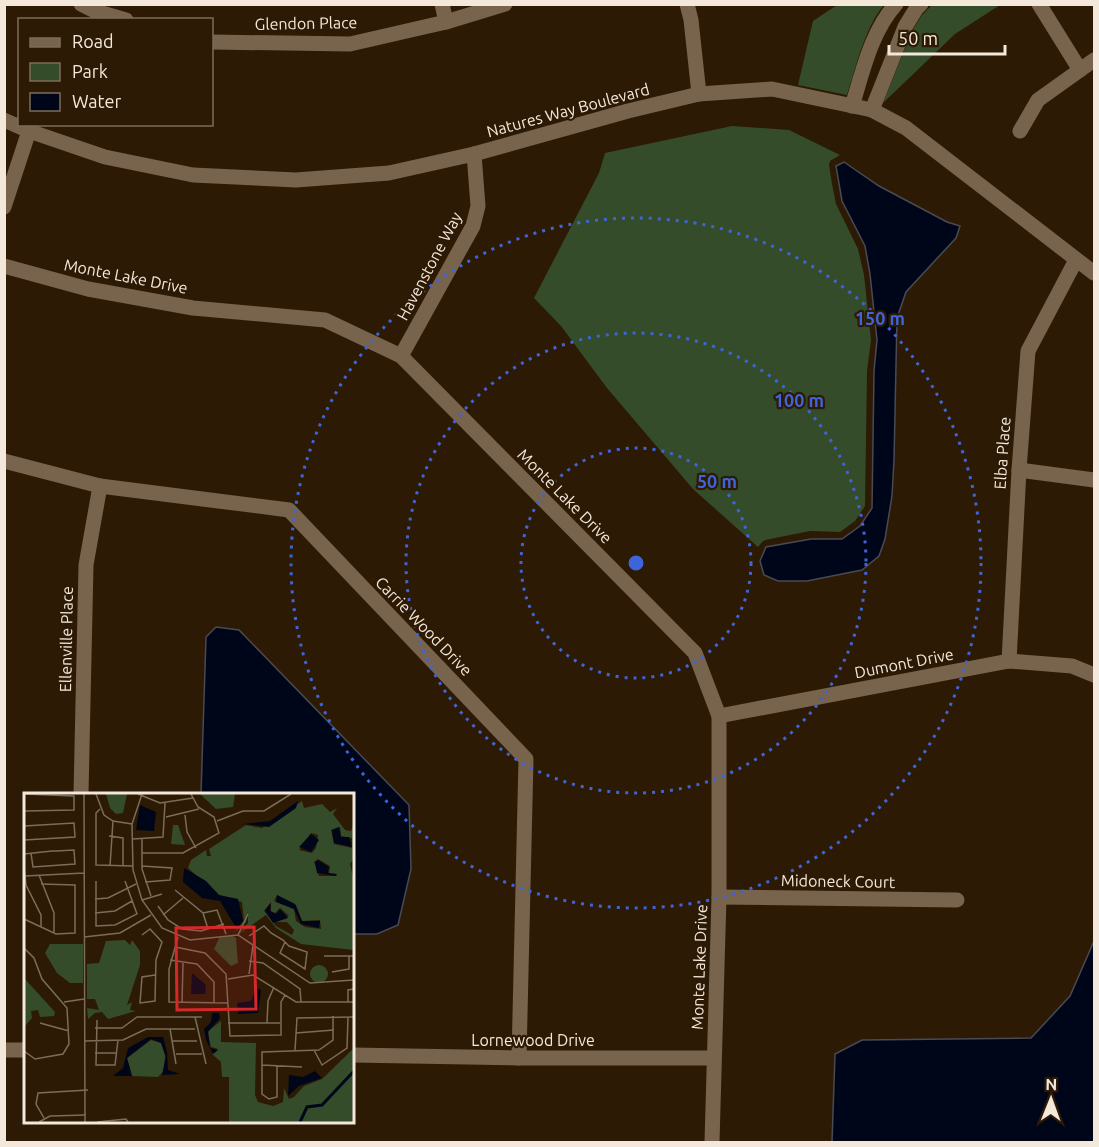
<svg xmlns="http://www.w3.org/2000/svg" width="1099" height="1147" font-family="Ubuntu,sans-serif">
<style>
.green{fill:#354c2a}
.water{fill:#00061a;stroke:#494a54;stroke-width:1.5}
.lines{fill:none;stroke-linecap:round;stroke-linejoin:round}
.minor{stroke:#78634c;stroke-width:15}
.ring{fill:none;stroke:#3d65d8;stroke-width:3;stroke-dasharray:3 6}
.labels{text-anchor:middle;stroke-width:4.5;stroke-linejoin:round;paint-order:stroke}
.street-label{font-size:16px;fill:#f4e8da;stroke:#2c1a05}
.inset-river{fill:none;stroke:#00061a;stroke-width:3}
.inset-road{fill:none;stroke:#7c6c5a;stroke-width:1.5}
.view{fill:#d62828;fill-opacity:0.15;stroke:#d62828;stroke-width:3}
.inset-edge{fill:none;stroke:#f4e8da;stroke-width:3}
.centre{fill:#3d65d8;stroke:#2c1a05;stroke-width:3}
.ring-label{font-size:18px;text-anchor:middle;font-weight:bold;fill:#3d65d8;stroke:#2c1a05;stroke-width:4.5;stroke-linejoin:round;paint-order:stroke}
</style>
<rect width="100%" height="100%" fill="#2c1a05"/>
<g class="green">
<path d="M 837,5 L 884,5 C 865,27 856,67 847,95 L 798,85 L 813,21 Z"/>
<polygon points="932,5 1000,5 955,34 883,103 912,31 922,15"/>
<polygon points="732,126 789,130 840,155 830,161 829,165 832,184 836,204 858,249 864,275 871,340 867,371 865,506 855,521 840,532 810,531 765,540 762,542 758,547 693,489 607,388 561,326 534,298 599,173 605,153"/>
</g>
<g class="water">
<polygon points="844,162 879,186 947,222 960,226 956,238 906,292 897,318 894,460 892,496 885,539 879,556 862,570 807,581 778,581 764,575 760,561 766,547 811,539 842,539 860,526 872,508 874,371 877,340 870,274 865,246 842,201 836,166"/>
<polygon points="216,627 239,630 409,805 411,869 398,925 377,934 353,934 352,794 201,794 206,637"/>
<polygon points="1094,941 1094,1142 832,1142 835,1054 862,1040 1031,1038 1070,996"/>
</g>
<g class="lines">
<g class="minor">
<polyline points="81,4 95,11 126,20"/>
<polyline points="442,4 446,22"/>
<polyline points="687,4 691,20 699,94"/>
<polyline points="1039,4 1080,70"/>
<polyline points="212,42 350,44 446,22 505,4"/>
<path d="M 852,106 C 863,71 871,32 896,4"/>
<polyline points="872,110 905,27 916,9 921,4"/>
<polyline points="4,120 29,131 105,157 193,175 296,180 389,173 474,154 628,111 699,94 772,89 872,110 906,128 1094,273"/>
<polyline points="1020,131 1038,100 1094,60"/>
<polyline points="4,207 29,131"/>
<polyline points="4,266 88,289 193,308 325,320 401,356 695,653 719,716 719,897 712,1142"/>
<polyline points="401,356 473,226 478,206 474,154"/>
<polyline points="4,461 100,486 289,510 526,759 519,1058"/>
<polyline points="1019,470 1094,480"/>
<polyline points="1009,661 1019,470 1028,351 1076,260"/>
<polyline points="719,716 1009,661 1072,666 1094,675"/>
<polyline points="81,794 86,565 100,486"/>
<polyline points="719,897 957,900"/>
<polyline points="4,1050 26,1050"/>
<polyline points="352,1055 519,1058 714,1058"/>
</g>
</g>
<g class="ring">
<circle cx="636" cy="563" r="115"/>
<circle cx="636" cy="563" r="230"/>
<circle cx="636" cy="563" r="345"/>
</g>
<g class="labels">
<g class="street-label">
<text transform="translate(306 23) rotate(-1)" y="6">Glendon Place</text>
<text transform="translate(568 110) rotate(-15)" y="6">Natures Way Boulevard</text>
<text transform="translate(429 266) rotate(-62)" y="6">Havenstone Way</text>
<text transform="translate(126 276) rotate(11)" y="6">Monte Lake Drive</text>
<text transform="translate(1002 453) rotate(-86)" y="6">Elba Place</text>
<text transform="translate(565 496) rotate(45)" y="6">Monte Lake Drive</text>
<text transform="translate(424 626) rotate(46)" y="6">Carrie Wood Drive</text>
<text transform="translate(66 639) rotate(-89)" y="6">Ellenville Place</text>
<text transform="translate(904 663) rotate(-11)" y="6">Dumont Drive</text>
<text transform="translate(838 881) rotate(1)" y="6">Midoneck Court</text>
<text transform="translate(699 967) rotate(-88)" y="6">Monte Lake Drive</text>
<text x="533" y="1046">Lornewood Drive</text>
</g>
</g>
<g transform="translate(24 793)">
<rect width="330" height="330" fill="#2c1a05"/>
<path d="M 82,1 L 103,1 L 99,20 L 92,21 L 86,15 ZM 176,1 L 211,1 L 209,14 L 192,16 ZM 278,8 L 280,15 L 298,11 L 306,19 L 313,15 L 309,21 L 321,37 L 327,38 L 330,29 L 330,65 L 326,71 L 330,88 L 330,157 L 277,151 L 252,135 L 242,122 L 215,141 L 224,130 L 224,120 L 222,129 L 209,140 L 220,128 L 218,109 L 195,102 L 164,75 L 167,67 L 182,57 L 183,63 L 187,63 L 185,56 L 222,32 L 238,35 ZM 316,34 L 317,43 L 328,45 L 328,55 L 310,51 L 307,37 ZM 287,40 L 294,42 L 292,55 L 288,60 L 275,57 ZM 294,66 L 306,73 L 305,80 L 313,83 L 295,83 L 290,69 ZM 253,102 L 272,112 L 278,128 L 296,127 L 297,136 L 281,134 L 272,128 L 270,116 L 250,108 ZM 247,109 L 247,118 L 251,120 L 256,115 L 265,123 L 252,129 L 263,129 L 270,137 L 268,142 L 252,133 L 240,118 ZM 149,32 L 154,32 L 161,52 L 147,51 ZM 208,143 L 212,145 L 214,170 L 207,173 L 190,156 L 195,145 ZM 101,147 L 106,152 L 108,147 L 116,158 L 116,172 L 103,212 L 108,209 L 106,217 L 112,218 L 84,226 L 78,219 L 71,220 L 64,226 L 63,215 L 75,217 L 71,206 L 63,206 L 63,171 L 75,170 L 82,148 ZM 26,151 L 59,151 L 59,190 L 46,190 L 33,180 L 21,160 ZM286 181a9 9 0 1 1 18 0a9 9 0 1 1-18 0ZM 0,185 L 31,219 L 30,223 L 16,224 L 14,217 L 7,218 L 8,225 L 0,234 ZM 197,228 L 197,249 L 232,250 L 231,302 L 234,309 L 249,313 L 259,309 L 260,295 L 265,306 L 270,304 L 280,293 L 298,286 L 330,255 L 330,329 L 205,329 L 205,284 L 198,284 L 197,269 L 188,261 L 194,256 L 187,254 L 185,246 L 184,238 ZM 127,247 L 137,250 L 141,263 L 140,278 L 134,284 L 108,283 L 103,265 Z" fill="#354c2a" fill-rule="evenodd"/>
<path d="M 274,8 L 272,15 L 245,34 L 220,31 L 246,28 ZM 116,12 L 132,19 L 130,38 L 112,37 ZM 315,34 L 317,44 L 325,44 L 328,54 L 310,50 L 308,37 ZM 287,41 L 295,47 L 287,59 L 275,54 ZM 294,67 L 305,74 L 304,80 L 313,81 L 312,83 L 293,80 L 291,69 ZM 160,75 L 182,88 L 195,102 L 214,106 L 219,128 L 215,133 L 211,133 L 196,108 L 178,105 L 159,89 ZM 253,102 L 271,111 L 278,128 L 296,128 L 295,135 L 277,131 L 270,116 L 252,109 ZM 247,110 L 246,118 L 252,121 L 256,116 L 264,125 L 249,130 L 241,117 ZM 168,180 L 182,192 L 181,201 L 167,201 ZM 232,195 L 237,197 L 234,220 L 214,221 L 213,210 L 227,208 ZM 188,220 L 195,220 L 196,225 L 184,239 L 186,255 L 194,257 L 189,261 L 182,247 L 180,236 L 187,229 ZM 124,244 L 139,244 L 143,259 L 144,277 L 156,281 L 138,282 L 142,263 L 137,250 L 127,246 L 103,265 L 108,283 L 89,283 L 99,275 L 104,255 ZM 291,278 L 298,285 L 275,293 L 264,303 L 265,282 L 279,284 Z" fill="#00061a"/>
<path class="inset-river" d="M 276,329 L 283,314 L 298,312 L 330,278"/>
<path class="inset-road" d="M 0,1 L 50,3 L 50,17 L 0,18M 60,1 L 61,329M 72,1 L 80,22 L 89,28 L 108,31M 114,1 L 136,10 L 169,5M 118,1 L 108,31 L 109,77 L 118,107 L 138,135 L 166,147 L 214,142 L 286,190 L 330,187M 76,16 L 72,20 L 72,72 L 109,73M 161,22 L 163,39 L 172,55M 142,24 L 175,16M 193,28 L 219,18 L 240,18 L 267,1M 0,33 L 50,30 L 51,44 L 0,47M 85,43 L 99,45 L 99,73M 109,46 L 139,44 L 141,10M 118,46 L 118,76 L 127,103M 118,60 L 159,60 L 195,40 L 190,24 L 174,14 L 167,1M 0,61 L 28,58 L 32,58 L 50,57 L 51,71 L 9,74 L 7,60M 86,73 L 89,28M 118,73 L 148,75 L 146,87 L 121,89M 0,74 L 2,92 L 17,122 L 17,133M 15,82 L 30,120 L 30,140M 1,83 L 60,80M 72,88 L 72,133 L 91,132 L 113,121 L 101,88M 151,97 L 179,120 L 184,136M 71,106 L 84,105 L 112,91M 118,107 L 138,101M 134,113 L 144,127 L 158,136 L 177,138 L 200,131M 71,120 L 91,118 L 108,108M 179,120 L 193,117 L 202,141M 139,122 L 159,105M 0,126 L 32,141 L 51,140 L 51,92 L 17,91M 118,142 L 126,136 L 138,149 L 132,167 L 131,208 L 116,210 L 118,184 L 131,182M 214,142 L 224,121M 225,143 L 240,133 L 247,140 L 259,147 L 265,153 L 283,159 L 281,176 L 256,160 L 261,149M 60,144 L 96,140 L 127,122M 154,144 L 145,176 L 145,209 L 204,210M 151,154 L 181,160 L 202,181 L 206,243 L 257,242 L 257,209 L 261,202M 0,155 L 10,165 L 18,186 L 43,215 L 45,251 L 39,261 L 11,266 L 0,258M 300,163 L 330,163M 146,167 L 173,171 L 190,189 L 190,210M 225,168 L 239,170 L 276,196 L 277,209M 308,179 L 325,176 L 325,163M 225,181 L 229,152M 204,186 L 229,182 L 272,209 L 330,209M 40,209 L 60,206M 324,209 L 324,197 L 330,196M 158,210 L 159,170M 171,224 L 182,271M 73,227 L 72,272 L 91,272 L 94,247M 16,230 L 45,238M 204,230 L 256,230M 243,230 L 244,208 L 250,194M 71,235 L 98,235 L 113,224 L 178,224M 146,236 L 152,271M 272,240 L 310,237M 60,248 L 99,247 L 122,236 L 171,236M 148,248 L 173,248M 271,257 L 273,225 L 330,224M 290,257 L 298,272 L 323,255 L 324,225M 71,260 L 92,260M 152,261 L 178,261M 238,272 L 278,274M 253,272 L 253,304 L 245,306 L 238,301 L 238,259 L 295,257 L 309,247 L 309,223M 20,325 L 12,311 L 14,300 L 64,297M 15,329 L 26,323 L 62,322M 73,329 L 102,326 L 104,329"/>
<path class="view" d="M 230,134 L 232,216 L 153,217 L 152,135 Z"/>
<rect width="330" height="330" class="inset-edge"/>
</g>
<circle cx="636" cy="563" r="9" class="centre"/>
<g class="ring-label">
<text x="880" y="325">150 m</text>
<text x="799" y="407">100 m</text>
<text x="717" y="488">50 m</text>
</g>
<rect width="1099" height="1147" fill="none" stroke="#f4e8da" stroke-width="12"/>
<rect x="18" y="18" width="195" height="108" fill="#2c1a05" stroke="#7c6c5a" stroke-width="1.5"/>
<rect x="30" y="38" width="30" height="9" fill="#78634c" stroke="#7c6c5a" stroke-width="1.5"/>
<text x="72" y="48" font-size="18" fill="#f4e8da">Road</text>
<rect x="30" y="63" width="30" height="18" fill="#354c2a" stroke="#7c6c5a" stroke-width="1.5"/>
<text x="72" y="78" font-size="18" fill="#f4e8da">Park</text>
<rect x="30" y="93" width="30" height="18" fill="#00061a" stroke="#7c6c5a" stroke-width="1.5"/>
<text x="72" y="108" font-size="18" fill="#f4e8da">Water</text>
<g transform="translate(1051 1099) rotate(1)" stroke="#2c1a05" stroke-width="4.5" paint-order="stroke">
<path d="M0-4.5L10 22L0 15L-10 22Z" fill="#f4e8da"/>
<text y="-9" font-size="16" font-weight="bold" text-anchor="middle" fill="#f4e8da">N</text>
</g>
<path d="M889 45v9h116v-9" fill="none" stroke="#f4e8da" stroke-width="3"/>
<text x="898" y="45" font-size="18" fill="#f4e8da" stroke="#2c1a05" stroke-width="4.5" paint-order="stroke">50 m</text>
</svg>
